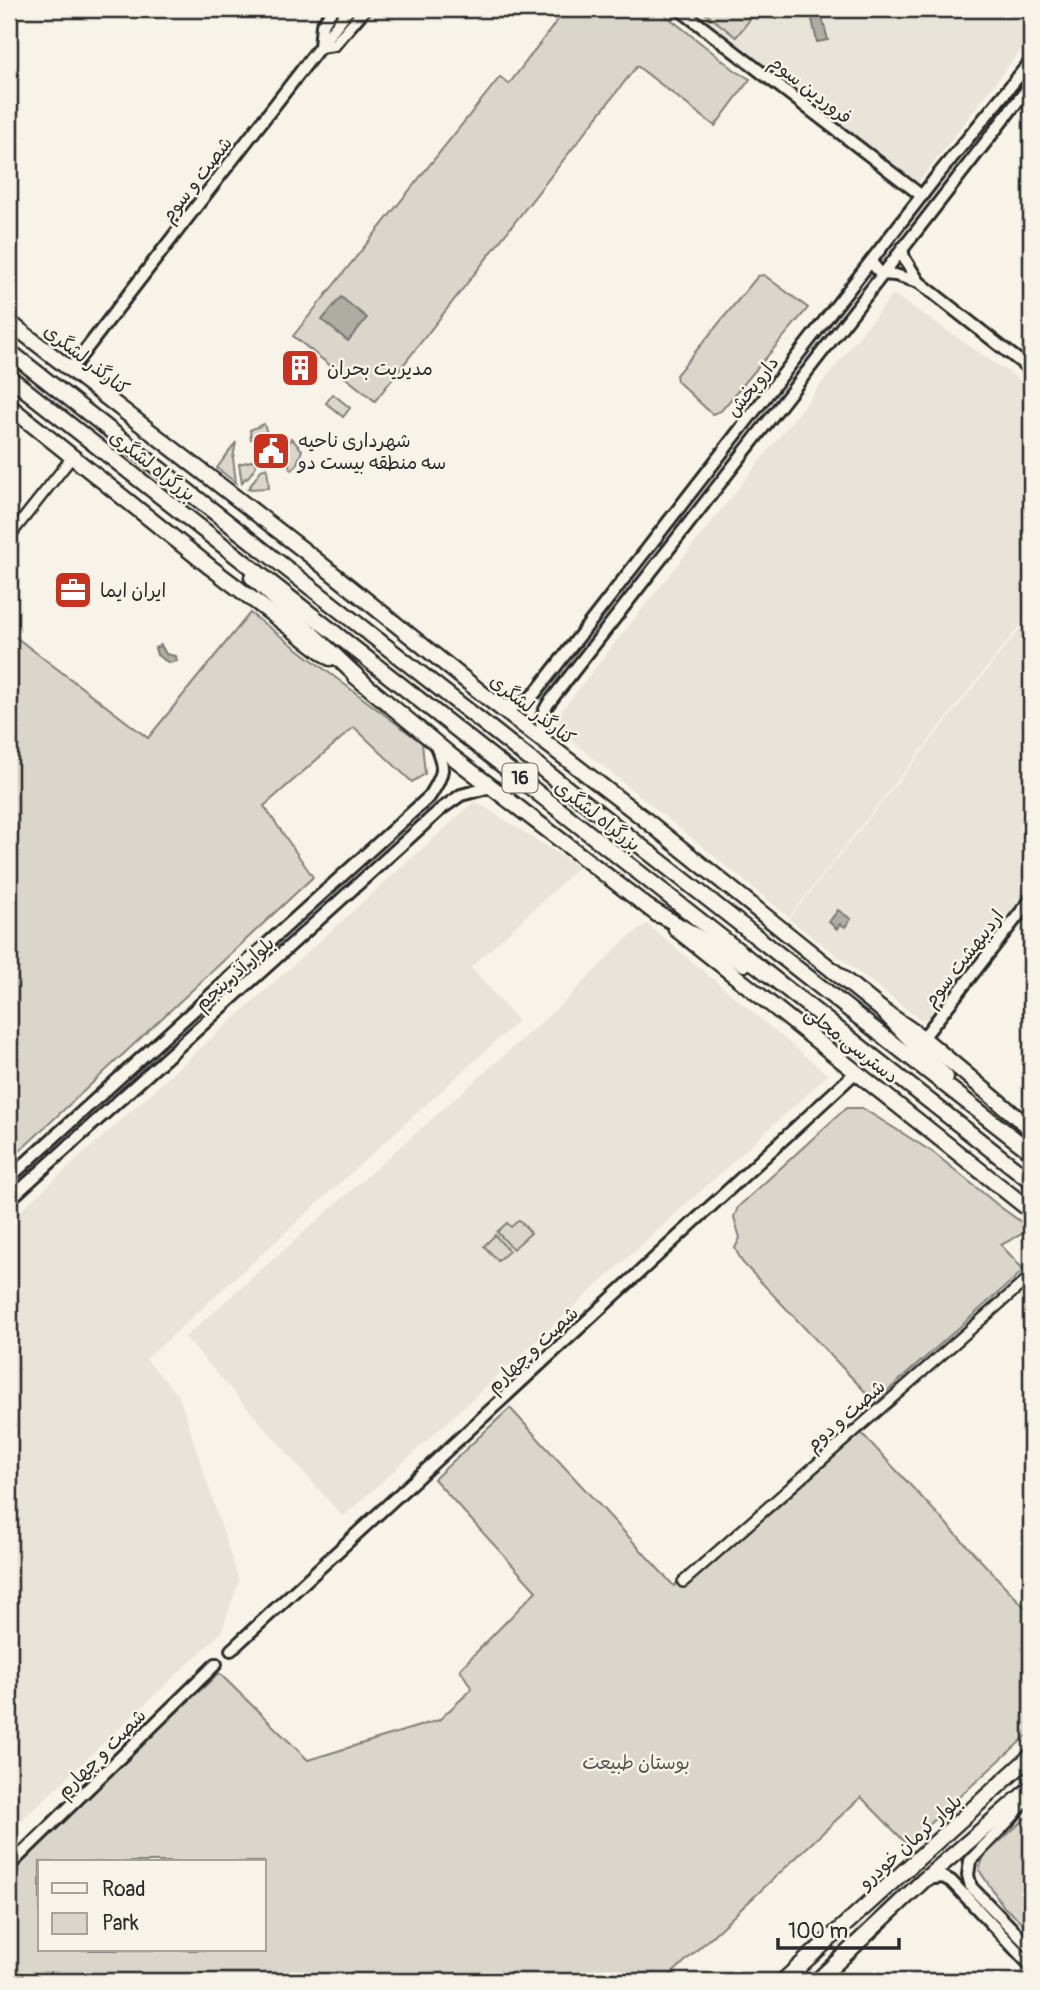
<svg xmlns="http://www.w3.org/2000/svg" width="1040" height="1990" font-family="Pangolin,'Playpen Sans Arabic',sans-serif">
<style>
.built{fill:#e8e4da}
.green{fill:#dad6cc;stroke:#82807c;stroke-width:2;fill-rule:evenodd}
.water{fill:#afaca4;stroke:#7a7874;stroke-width:2}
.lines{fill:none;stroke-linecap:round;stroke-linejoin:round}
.minor-casing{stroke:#2b2b2b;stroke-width:14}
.tertiary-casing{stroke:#2b2b2b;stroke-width:16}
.primary-casing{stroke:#2b2b2b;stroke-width:19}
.trunk-casing{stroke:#2b2b2b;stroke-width:19}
.minor{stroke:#f7f3e8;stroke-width:9}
.tertiary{stroke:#f7f3e8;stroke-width:10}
.primary{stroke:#f7f3e8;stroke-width:14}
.trunk{stroke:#f7f3e8;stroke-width:14}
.labels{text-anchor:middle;stroke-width:5;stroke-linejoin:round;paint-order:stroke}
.shield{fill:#f7f3e8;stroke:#686764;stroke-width:2}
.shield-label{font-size:18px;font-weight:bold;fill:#2b2b2b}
.street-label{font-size:19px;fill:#2b2b2b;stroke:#f7f3e8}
.poi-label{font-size:19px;fill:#2b2b2b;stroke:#f7f3e8;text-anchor:start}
.park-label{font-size:19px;fill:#575653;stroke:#f7f3e8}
</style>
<rect width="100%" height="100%" fill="#f7f3e8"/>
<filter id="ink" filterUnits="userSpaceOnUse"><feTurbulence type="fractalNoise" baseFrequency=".0143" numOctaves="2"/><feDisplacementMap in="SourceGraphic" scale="14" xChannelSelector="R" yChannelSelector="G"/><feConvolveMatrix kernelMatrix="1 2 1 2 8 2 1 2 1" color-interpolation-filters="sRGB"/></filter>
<g filter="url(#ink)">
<g class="built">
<polygon points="683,9 1031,9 1031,37 916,185"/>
<polygon points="893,294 1031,388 1031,612 789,917 557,729 561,711"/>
<polygon points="1031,615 1031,886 931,1017 921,1020 789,919"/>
<polygon points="475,801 579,867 471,967 518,1021 146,1359 179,1396 239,1581 221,1633 9,1832 9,1221"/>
<polygon points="647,924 828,1075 343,1517 185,1337 564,1002 624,941"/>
</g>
<g class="green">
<polygon points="566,9 658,9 736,71 750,79 715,126 637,66 375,401 293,336 500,77 509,84"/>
<polygon points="700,9 758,9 736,37"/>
<polygon points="764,275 808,308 721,411 712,414 677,381 676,375 758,276"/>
<polygon points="333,394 350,408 343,417 326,403"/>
<polygon points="264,424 268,436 251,439 250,430"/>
<polygon points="291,438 302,450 296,466 292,470 290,469 286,450"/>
<polygon points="236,442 233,458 236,483 217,468"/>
<polygon points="255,460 256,466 247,479 245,478 242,483 239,464"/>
<polygon points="267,468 269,488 248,489 261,470"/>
<polygon points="250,613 422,743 425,774 412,782 354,727 264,806 313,877 9,1161 9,632 148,738"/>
<polygon points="846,1108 862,1108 934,1153 999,1206 1031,1229 1001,1245 1024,1270 875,1402 742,1262 735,1248 740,1238 734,1217 738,1207"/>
<polygon points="519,1220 531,1233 513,1249 497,1232 507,1223 511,1227"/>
<polygon points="495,1235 509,1251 498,1261 484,1246"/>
<path d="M 510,1408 L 674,1586 L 853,1424 L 1031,1614 L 1031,1732 L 907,1844 L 861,1797 L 664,1981 L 9,1981 L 9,1868 L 219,1673 L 308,1760 L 439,1720 L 472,1689 L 460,1669 L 536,1591 L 434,1479 ZM 40,1862 L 264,1862 L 264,1950 L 40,1950 Z"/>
<polygon points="1031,1813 1031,1930 1004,1907 979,1870 984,1856"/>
</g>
<g class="water">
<polygon points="822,17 828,40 817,42 812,19"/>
<polygon points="341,297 367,318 348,341 322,320"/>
<polygon points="161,645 166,654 176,656 177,661 169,663 157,655 155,648"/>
<polygon points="838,910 851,919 845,927 840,924 837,929 829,922"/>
</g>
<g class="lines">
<defs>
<g id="minor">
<polyline points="9,537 73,456"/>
<polyline points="683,1582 1031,1276"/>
</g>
<g id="tertiary">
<polyline points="333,9 322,25 320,47 334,45 365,9"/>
<polyline points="679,9 922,196"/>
<polyline points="902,248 904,258 919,282"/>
<polyline points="871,262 881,274 895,275 919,282 1031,370"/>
<polyline points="70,370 349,9"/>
<path d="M 498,703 C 513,710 525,704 536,692 L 937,176 L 1031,61"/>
<path d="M 547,741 C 539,726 539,719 548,704 L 1031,84"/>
<polyline points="923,1038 1031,899"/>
<path d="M 9,1178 L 430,796 C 444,773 446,769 435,744"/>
<polyline points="9,1200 441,809 461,795 491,787"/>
<polyline points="231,1650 856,1072"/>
<polyline points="1031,1794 1012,1817 970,1861 968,1875 971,1887 1031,1948"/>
<polyline points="9,1866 216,1664"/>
<polyline points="926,1879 943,1877 951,1881 1031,1966"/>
<polyline points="1028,1981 1031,1978"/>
</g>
<g id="primary">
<polyline points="9,322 306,552 489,699 642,817 882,1010 923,1038 1031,1129"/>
<polyline points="9,406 210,567 330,658"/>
<polyline points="355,676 450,755 658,915"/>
<polyline points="676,929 1031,1211"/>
<polyline points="783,1981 1031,1756"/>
<polyline points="817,1981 924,1880 1031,1788"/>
</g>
<g id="trunk">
<polyline points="9,351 1031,1152"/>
<polyline points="9,377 1031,1181"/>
<polyline points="252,577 364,683"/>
<polyline points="649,908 744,964"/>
<polyline points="882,1010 946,1077"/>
</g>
</defs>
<use href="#minor" class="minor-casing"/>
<use href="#tertiary" class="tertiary-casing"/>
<use href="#primary" class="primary-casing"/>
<use href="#trunk" class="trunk-casing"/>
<use href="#minor" class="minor"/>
<use href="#tertiary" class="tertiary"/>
<use href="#primary" class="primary"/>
<use href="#trunk" class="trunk"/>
</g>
</g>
<defs>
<symbol id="building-square" viewBox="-11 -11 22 22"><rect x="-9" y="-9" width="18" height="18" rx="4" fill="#c8321e" stroke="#f7f3e8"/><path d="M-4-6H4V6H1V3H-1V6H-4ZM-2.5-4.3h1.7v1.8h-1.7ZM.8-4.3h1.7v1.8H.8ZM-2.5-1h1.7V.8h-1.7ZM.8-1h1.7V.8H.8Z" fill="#fff"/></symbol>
<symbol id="civic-square" viewBox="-11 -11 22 22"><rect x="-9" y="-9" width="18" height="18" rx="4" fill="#c8321e" stroke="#f7f3e8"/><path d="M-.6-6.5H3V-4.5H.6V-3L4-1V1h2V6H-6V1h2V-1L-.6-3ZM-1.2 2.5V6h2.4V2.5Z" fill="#fff"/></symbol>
<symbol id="office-square" viewBox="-11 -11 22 22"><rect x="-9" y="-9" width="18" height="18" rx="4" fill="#c8321e" stroke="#f7f3e8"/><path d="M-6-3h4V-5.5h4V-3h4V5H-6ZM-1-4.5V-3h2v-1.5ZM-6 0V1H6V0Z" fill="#fff"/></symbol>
</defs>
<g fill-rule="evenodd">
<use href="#building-square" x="278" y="346" width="44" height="44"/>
<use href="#civic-square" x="249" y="429" width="44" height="44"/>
<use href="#office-square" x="51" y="568" width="44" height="44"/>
</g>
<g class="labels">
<rect class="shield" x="502.5" y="763.5" width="35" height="29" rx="5"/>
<g class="shield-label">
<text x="520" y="784">16</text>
</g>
<g class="street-label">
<text transform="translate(811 89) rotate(38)" y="7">فروردین سوم</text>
<text transform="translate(196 179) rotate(-52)" y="7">شصت و سوم</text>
<text transform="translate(87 359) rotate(38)" y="7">کنارگذر لشگری</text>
<text transform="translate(752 386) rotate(-52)" y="7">داروپخش</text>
<text transform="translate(153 465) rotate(38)" y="7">بزرگراه لشگری</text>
<text transform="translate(533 709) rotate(38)" y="7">کنارگذر لشگری</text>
<text transform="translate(598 815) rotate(38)" y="7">بزرگراه لشگری</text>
<text transform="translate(963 958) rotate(-52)" y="7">اردیبهشت سوم</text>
<text transform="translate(234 973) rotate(-42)" y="7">بلوار آذر پنجم</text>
<text transform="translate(852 1044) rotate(38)" y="7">دسترسی محلی</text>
<text transform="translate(532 1349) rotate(-43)" y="7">شصت و چهارم</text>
<text transform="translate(845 1415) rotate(-41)" y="7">شصت و دوم</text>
<text transform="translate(101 1753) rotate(-45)" y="7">شصت و چهارم</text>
<text transform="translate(910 1841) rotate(-42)" y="7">بلوار کرمان خودرو</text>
</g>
<g class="poi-label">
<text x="327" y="375">مدیریت بحران</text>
<text x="298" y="447">شهرداری ناحیه<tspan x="298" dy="22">سه منطقه بیست دو</tspan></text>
<text x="100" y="597">ایران ایما</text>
</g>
<g class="park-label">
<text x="636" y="1769">بوستان طبیعت</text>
</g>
</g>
<rect width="1040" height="1990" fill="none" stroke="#f7f3e8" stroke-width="35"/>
<rect x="18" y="18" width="1005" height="1955" fill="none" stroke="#2b2b2b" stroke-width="2.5" filter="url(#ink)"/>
<rect x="38" y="1860" width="228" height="91" fill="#f7f3e8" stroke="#a5a39c" stroke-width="2"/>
<rect x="52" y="1883" width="35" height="10" fill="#f7f3e8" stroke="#a5a39c" stroke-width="2"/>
<text x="102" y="1896" font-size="21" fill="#2b2b2b">Road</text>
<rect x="52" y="1913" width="35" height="21" fill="#dad6cc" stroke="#a5a39c" stroke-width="2"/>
<text x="102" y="1930" font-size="21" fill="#2b2b2b">Park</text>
<path d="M778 1938v10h121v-10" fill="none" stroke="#2b2b2b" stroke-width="3.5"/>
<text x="788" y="1938" font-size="21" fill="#2b2b2b" stroke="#f7f3e8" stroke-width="5" paint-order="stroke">100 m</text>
</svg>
